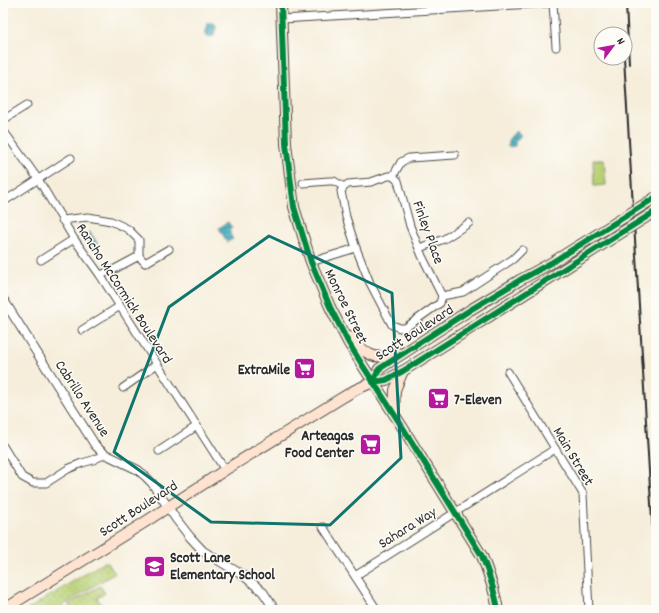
<svg xmlns="http://www.w3.org/2000/svg" width="659" height="613" font-family="Dekko,sans-serif">
<style>
.green{fill:url(#green-dots);stroke:#727e50}
.pitch{fill:#b8d074;stroke:#727e50}
.water{fill:url(#water-rules);stroke:#346b74}
.lines{fill:none;stroke-linecap:round;stroke-linejoin:round}
.minor-casing{stroke:#494845;stroke-width:9}
.tertiary-casing{stroke:#494845;stroke-width:10}
.secondary-casing{stroke:#494845;stroke-width:12}
.minor{stroke:#fff;stroke-width:7}
.tertiary{stroke:#fff;stroke-width:8}
.secondary{stroke:#fee3d1;stroke-width:10}
.rail{stroke:#2b2b2b;stroke-width:2}
.secondary-bridge-casing{stroke:#494845;stroke-width:12;stroke-linecap:butt}
.secondary-bridge{stroke:#fee3d1;stroke-width:10}
.cycleway-casing{stroke:#fdfcf7;stroke-width:8}
.cycleway{stroke:#00873e;stroke-width:6}
.marked{fill:none;stroke:#0f766e;stroke-width:3;stroke-linejoin:round}
.labels{text-anchor:middle;stroke-width:3;stroke-linejoin:round;paint-order:stroke}
.street-label{font-size:15px;fill:#2b2b2b;stroke:#fdfcf7}
.poi-label{font-size:15px;font-weight:bold;fill:#2b2b2b;stroke:#fdfcf7;text-anchor:end}
</style>
<defs>
<pattern id="green-dots" width="8" height="8" patternUnits="userSpaceOnUse"><rect width="8" height="8" fill="#b8d074"/><path d="M2 2h.1M6 6h.1" fill="none" stroke="#9eb365" stroke-width="1.8" stroke-linecap="round"/></pattern>
<pattern id="water-rules" width="6" height="5" patternUnits="userSpaceOnUse"><rect width="6" height="5" fill="#3eabbd"/><path d="M0 2.5h6" fill="none" stroke="#348b9a"/></pattern>
</defs>
<rect width="100%" height="100%" fill="#fdfcf7"/>
<filter id="ink" filterUnits="userSpaceOnUse"><feTurbulence type="fractalNoise" baseFrequency=".025" numOctaves="2"/><feDisplacementMap in="SourceGraphic" scale="8" xChannelSelector="R" yChannelSelector="G"/><feConvolveMatrix kernelMatrix="1 2 1 2 8 2 1 2 1" color-interpolation-filters="sRGB"/></filter>
<filter id="wash" filterUnits="userSpaceOnUse"><feTurbulence type="fractalNoise" baseFrequency=".012" numOctaves="4" result="noise"/><feDisplacementMap in="SourceGraphic" scale="16" xChannelSelector="R" yChannelSelector="G"/><feGaussianBlur stdDeviation="0.9" result="paint"/><feColorMatrix in="noise" values="0 0 0 0 0 0 0 0 0 0 0 0 0 0 0 0 0 1.4 0 .05"/><feComposite in="paint" operator="in"/></filter>
<g filter="url(#wash)">
<rect width="100%" height="100%" fill="#f6eedb"/>
<g class="green">
<polygon points="104,562 106,562 115,573 55,610 27,610"/>
<polygon points="100,586 105,593 97,598 105,610 72,610 68,604"/>
</g>
<polygon class="pitch" points="604,159 606,185 594,186 593,160"/>
<g class="water">
<polygon points="207,23 212,23 216,25 216,29 215,30 214,36 208,37 205,35 205,30 206,29"/>
<polygon points="516,131 521,135 515,142 515,146 508,147 508,140"/>
<polygon points="228,222 232,228 230,231 230,234 233,239 227,242 219,228"/>
<polygon points="90,232 99,246 93,250 84,236"/>
</g>
</g>
<g filter="url(#ink)">
<g class="lines">
<defs>
<g id="minor">
<polyline points="553,3 556,47"/>
<polyline points="282,19 549,3"/>
<polyline points="3,120 27,105"/>
<polyline points="3,130 38,179 74,239 100,275 225,470"/>
<polyline points="393,176 388,176 371,182 348,184 344,187 341,191 346,217 356,248 370,283 392,325 400,328 405,328 440,303 442,296"/>
<polyline points="393,176 398,181 410,226 422,256 442,296"/>
<polyline points="393,176 401,162 409,158 455,155"/>
<polyline points="303,183 329,181 334,181 344,187"/>
<polyline points="3,202 71,158"/>
<polyline points="62,220 88,217 111,221 128,229 139,240 139,256 111,271 100,275"/>
<polyline points="419,248 444,239 469,223"/>
<polyline points="139,256 145,263 169,249"/>
<polyline points="41,260 74,239"/>
<polyline points="311,262 356,248"/>
<polyline points="442,296 463,292 513,259 522,250"/>
<polyline points="82,330 120,306"/>
<polyline points="508,372 583,494 589,610"/>
<polyline points="123,388 157,364"/>
<polyline points="3,446 22,477 33,483 46,483 68,469 82,463 93,460 105,454"/>
<polyline points="159,451 197,426"/>
<polyline points="323,527 377,610"/>
<polyline points="355,576 555,449"/>
</g>
<polyline id="tertiary" points="3,299 95,445 100,450 105,454 138,470 145,476 152,483 176,519 190,537 203,551 244,576 263,592 275,610"/>
<g id="secondary">
<path d="M 281,3 L 286,144 L 294,207 L 311,262 L 330,307 L 348,342 L 363,366 L 403,428 L 482,556 C 489,574 495,591 498,610"/>
<path d="M 350,337 C 366,354 373,362 398,353"/>
<polyline points="373,382 379,369 470,310 520,280 551,263 604,230"/>
<polyline points="394,413 395,390 403,371"/>
<polyline points="3,610 142,524 225,470 340,399 355,390 373,382 386,380 403,371 468,330 605,243"/>
</g>
</defs>
<use href="#minor" class="minor-casing"/>
<use href="#tertiary" class="tertiary-casing"/>
<use href="#secondary" class="secondary-casing"/>
<use href="#minor" class="minor"/>
<use href="#tertiary" class="tertiary"/>
<use href="#secondary" class="secondary"/>
<g class="rail">
<polyline points="626,3 629,64"/>
<polyline points="624,58 656,586"/>
</g>
<defs>
<g id="secondary-bridge">
<polyline points="604,230 656,197"/>
<polyline points="605,243 656,211"/>
</g>
</defs>
<use href="#secondary-bridge" class="secondary-bridge-casing"/>
<use href="#secondary-bridge" class="secondary-bridge"/>
<defs>
<g id="cycleway">
<path d="M 281,3 L 286,144 L 294,207 L 311,262 L 330,307 L 348,342 L 363,366 L 403,428 L 482,556 C 489,574 495,591 498,610"/>
<polyline points="373,382 379,369 470,310 520,280 551,263 656,197"/>
<polyline points="373,382 386,380 403,371 468,330 605,243 656,211"/>
</g>
</defs>
<use href="#cycleway" class="cycleway-casing"/>
<use href="#cycleway" class="cycleway"/>
</g>
</g>
<path class="marked" d="M 269,236 L 392,293 L 401,458 L 330,525 L 211,522 L 114,452 L 169,307 Z"/>
<defs>
<symbol id="supermarket-square" viewBox="-11 -11 22 22"><rect x="-9" y="-9" width="18" height="18" rx="4" fill="#b5179e" stroke="#fdfcf7"/><path d="M-6-5.5h2.5l.6 2H6L4.5 2H-2.5L-4.4-4H-6ZM-1.5 3.2a1.3 1.3 0 1 0 .1 0ZM3 3.2a1.3 1.3 0 1 0 .1 0Z" fill="#fff"/></symbol>
<symbol id="school-square" viewBox="-11 -11 22 22"><rect x="-9" y="-9" width="18" height="18" rx="4" fill="#b5179e" stroke="#fdfcf7"/><path d="M0-5L7-2L0 1L-7-2ZM-4 1L0 2.5L4 1V4Q0 6-4 4Z" fill="#fff"/></symbol>
</defs>
<g fill-rule="evenodd">
<use href="#supermarket-square" x="292" y="356" width="25" height="25"/>
<use href="#supermarket-square" x="426" y="386" width="25" height="25"/>
<use href="#supermarket-square" x="358" y="432" width="25" height="25"/>
<use href="#school-square" x="142" y="554" width="25" height="25"/>
</g>
<g class="labels">
<g class="street-label">
<text transform="translate(429 232) rotate(70)" y="5">Finley Place</text>
<text transform="translate(125 293) rotate(57)" y="5">Rancho McCormick Boulevard</text>
<text transform="translate(347 306) rotate(64)" y="5">Monroe Street</text>
<text transform="translate(414 332) rotate(-33)" y="5">Scott Boulevard</text>
<text transform="translate(83 398) rotate(57)" y="5">Cabrillo Avenue</text>
<text transform="translate(574 456) rotate(59)" y="5">Main Street</text>
<text transform="translate(138 508) rotate(-33)" y="5">Scott Boulevard</text>
<text transform="translate(407 527) rotate(-32)" y="5">Sahara Way</text>
</g>
<g class="poi-label">
<text x="290" y="374">ExtraMile</text>
<text x="454" y="404" text-anchor="start">7-Eleven</text>
<text x="354" y="440">Arteagas<tspan x="354" dy="17">Food Center</tspan></text>
<text x="170" y="562" text-anchor="start">Scott Lane<tspan x="170" dy="17">Elementary School</tspan></text>
</g>
</g>
<rect width="659" height="613" fill="none" stroke="#fdfcf7" stroke-width="16"/>
<g transform="translate(613 46) rotate(58)"><circle r="19" fill="#fdfcf7" stroke="#a9a8a5"/>
<path d="M0-3L7 15L0 10L-7 15Z" fill="#b5179e"/>
<text y="-6" font-size="11" font-weight="bold" text-anchor="middle" fill="#2b2b2b">N</text>
</g>
</svg>
